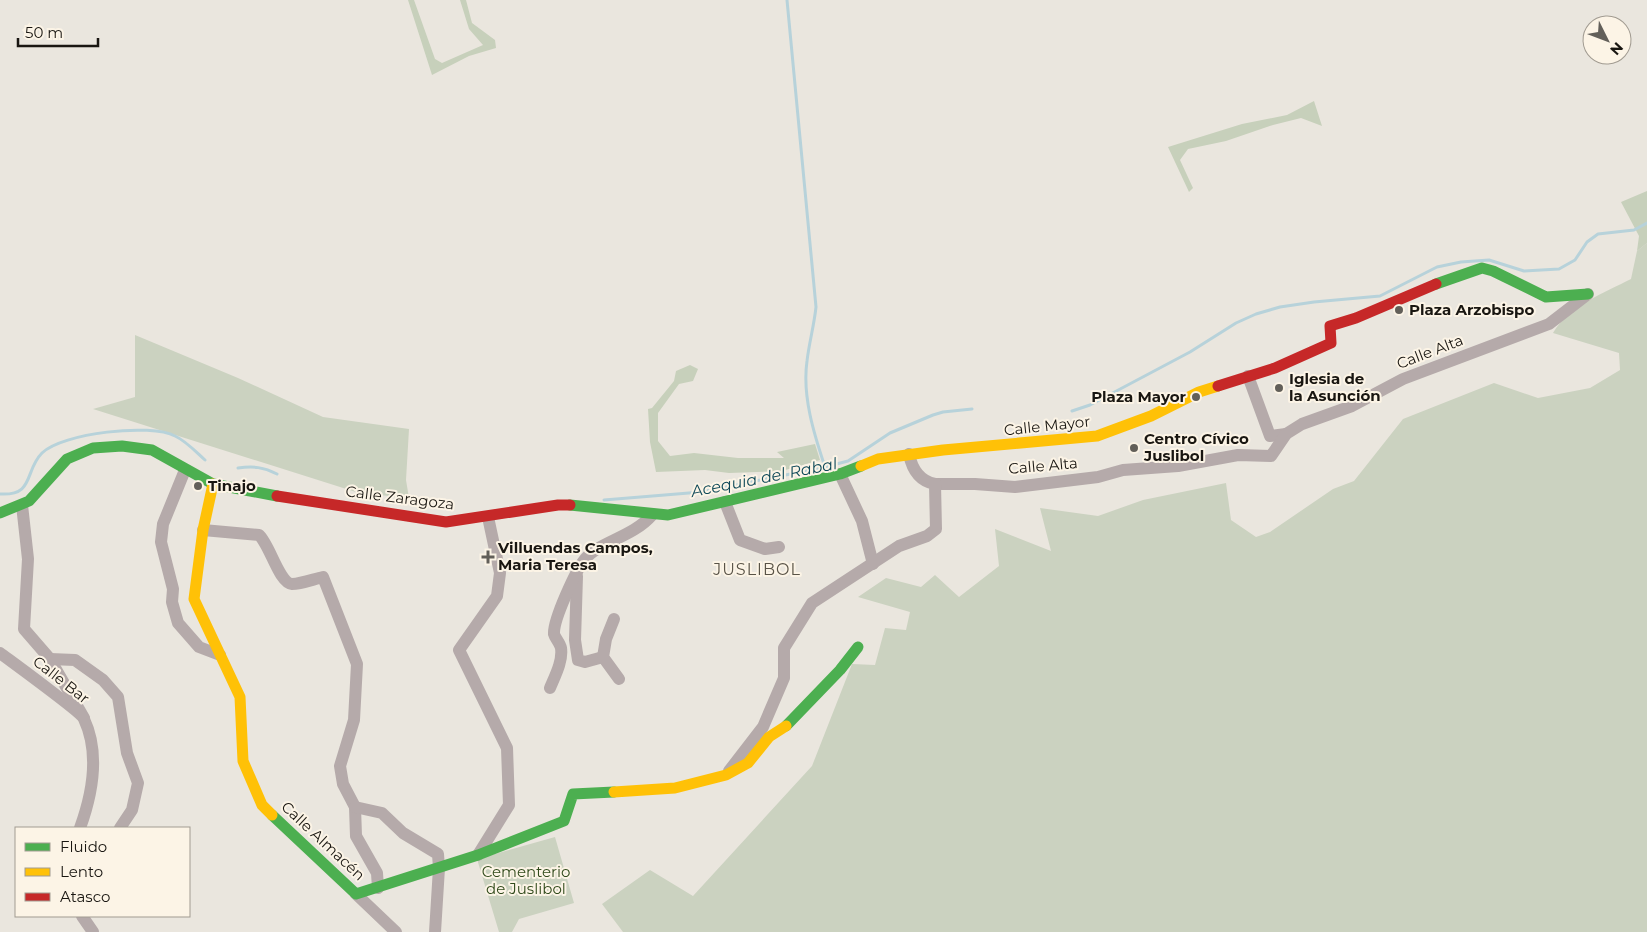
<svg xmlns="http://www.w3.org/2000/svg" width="1647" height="932" font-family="Montserrat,sans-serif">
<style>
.green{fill:#cbd2c0}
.forest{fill:#c7d0bb}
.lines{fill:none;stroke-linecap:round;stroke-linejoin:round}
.stream{stroke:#b7d2da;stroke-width:3}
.street{stroke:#b5aaaa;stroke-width:12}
.fast{stroke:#4caf50;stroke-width:11}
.slow{stroke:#ffc107;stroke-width:11}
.jam{stroke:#c62828;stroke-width:11}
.poi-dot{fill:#625f59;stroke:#fcf4e6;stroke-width:2}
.labels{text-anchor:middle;stroke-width:4;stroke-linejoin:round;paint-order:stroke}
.poi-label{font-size:15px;font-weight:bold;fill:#191611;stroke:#fcf4e6;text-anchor:start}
.street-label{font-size:15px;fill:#191611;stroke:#fcf4e6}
.park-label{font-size:15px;fill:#2f491a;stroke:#fcf4e6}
.water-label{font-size:16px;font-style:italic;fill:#0c4757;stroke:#fcf4e6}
.neighbourhood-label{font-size:16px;letter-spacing:1px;fill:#595347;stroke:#fcf4e6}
</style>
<rect width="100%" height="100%" fill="#eae6de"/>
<g class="green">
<path d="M 1647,243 L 1647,932 L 623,932 L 602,904 L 650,870 L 693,896 L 812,766 L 852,664 L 875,665 L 885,628 L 906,630 L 910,612 L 858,597 L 886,578 L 921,587 L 935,575 L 959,597 L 999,566 L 995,529 L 1051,551 L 1040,508 L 1098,516 L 1143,500 L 1226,483 L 1231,520 L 1256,537 L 1270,532 L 1333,489 L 1354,481 L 1403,419 L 1494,383 L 1538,398 L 1590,388 L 1620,370 L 1619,353 L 1553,333 C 1569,306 1604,293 1631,279 L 1637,251 Z"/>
<polygon points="135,335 238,378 323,417 409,429 406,480 409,498 359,493 93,409 135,397"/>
<polygon points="555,837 574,903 519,919 512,932 499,932 477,859"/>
</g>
<g class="forest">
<polygon points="408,0 414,0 435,59 442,63 483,45 469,29 460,0 466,0 472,23 495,40 496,48 469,56 432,75"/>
<polygon points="1314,101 1322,126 1301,118 1273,125 1226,141 1188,149 1180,160 1193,188 1189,192 1168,147 1242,124 1287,115"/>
<polygon points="1647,191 1647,243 1637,251 1639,236 1621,202"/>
<polygon points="690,365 698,369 693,381 679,384 658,413 658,441 670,456 694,453 738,458 784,458 777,452 815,444 820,460 782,471 729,473 705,470 656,472 650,442 648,409 652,408 674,381 676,371"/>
</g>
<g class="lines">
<g class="stream">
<path d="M 787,0 L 816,307 C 814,326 809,343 807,361 C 802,396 814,434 825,467"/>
<polyline points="1072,411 1090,405 1190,352 1236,323 1256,314 1280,307 1314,302 1380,296 1437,267 1461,262 1489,260 1524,271 1559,269 1575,260 1587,242 1598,234 1634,230 1647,223"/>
<path d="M 238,468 C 253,466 264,467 277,474"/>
<path d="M 0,494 C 35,496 24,471 42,453 C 62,433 151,423 175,436 C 186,441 196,452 205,460"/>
<polyline points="604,500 701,492 825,467 848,461 890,433 933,415 943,412 972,409"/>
</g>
<g class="street">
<polyline points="1248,376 1270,436 1286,434"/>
<polyline points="185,470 163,524 161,542 173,589 172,602 178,623 199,647 220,655"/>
<polyline points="840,474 862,521 873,564"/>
<polyline points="935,484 975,484 1015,487 1098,477 1123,470 1178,466 1238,455 1271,456 1286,434 1302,424 1352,406 1403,379 1549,324 1588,294"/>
<polyline points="725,502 740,540 765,549 779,547"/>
<polyline points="22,505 28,559 24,629 50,659 84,718"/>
<path d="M 203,530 L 259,535 C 270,545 279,583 292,584 C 301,584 314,579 323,577 L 357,664 L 354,720 L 340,766 L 343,784 L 355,807 L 356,836 L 377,873 L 378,888"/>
<polyline points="577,576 575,640 578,660 585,662 603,657"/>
<polyline points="614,619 606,639 603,657 619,679"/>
<path d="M 0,653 C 12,662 81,712 84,719 C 100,753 92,795 80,828"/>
<polyline points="50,659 75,660 103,680 118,697 127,753 138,783 132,810 120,828"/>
<path d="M 550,688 C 555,676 563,661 561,648 C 560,643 555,638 554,634 C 553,620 576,570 585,559 C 599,542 633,537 652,515"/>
<path d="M 729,771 L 763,727 L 784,678 L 784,648 L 812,603 L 899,546 L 927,536 L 936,529 L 935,484 C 919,481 912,469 909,454"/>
<polyline points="355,807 382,813 403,833 438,854 439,868 435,932"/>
<polyline points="478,855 509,805 507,748 459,650 497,596 500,573 488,517"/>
<polyline points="356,894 396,932"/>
<polyline points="82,916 93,932"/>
</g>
<g class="fast">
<polyline points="1436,284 1482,268 1493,271 1546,297 1588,294"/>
<polyline points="570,505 668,515 840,474 861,466"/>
<polyline points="0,513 29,501 67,459 93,448 122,446 152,450 213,484 277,496"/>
<polyline points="786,726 840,670 858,647"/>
<polyline points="272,815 356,894 478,855 564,821 573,794 614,792"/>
</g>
<g class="slow">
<polyline points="861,466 878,459 943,450 1097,436 1151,416 1199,392 1218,386"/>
<polyline points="213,484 203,530 194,599 240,697 243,761 262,805 272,815"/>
<polyline points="614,792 675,788 726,775 748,763 769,737 786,726"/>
</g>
<g class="jam">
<polyline points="1218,386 1275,368 1331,343 1330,326 1356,318 1436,284"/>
<polyline points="277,496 446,522 558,505 570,505"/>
</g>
</g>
<g class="poi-dot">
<circle cx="1399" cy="310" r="5"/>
<circle cx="1279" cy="388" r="5"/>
<circle cx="1196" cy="397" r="5"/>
<circle cx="1134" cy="448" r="5"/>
<circle cx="198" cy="486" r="5"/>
<path d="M485.5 549.5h5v5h5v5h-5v5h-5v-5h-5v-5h5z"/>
</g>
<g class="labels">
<g class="poi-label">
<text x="1409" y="315">Plaza Arzobispo</text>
<text x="1289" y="384">Iglesia de<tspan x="1289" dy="17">la Asunción</tspan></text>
<text x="1186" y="402" text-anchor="end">Plaza Mayor</text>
<text x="1144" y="444">Centro Cívico<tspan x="1144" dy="17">Juslibol</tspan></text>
<text x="208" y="491">Tinajo</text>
<text x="498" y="553">Villuendas Campos,<tspan x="498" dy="17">Maria Teresa</tspan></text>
</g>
<g class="street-label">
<text transform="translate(1430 352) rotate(-21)" y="5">Calle Alta</text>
<text transform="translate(1047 426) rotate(-6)" y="5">Calle Mayor</text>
<text transform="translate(1043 466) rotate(-5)" y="5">Calle Alta</text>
<text transform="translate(400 498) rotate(7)" y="5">Calle Zaragoza</text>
<text transform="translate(61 680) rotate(38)" y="5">Calle Bar</text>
<text transform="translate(323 841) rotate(43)" y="5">Calle Almacén</text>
</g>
<g class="park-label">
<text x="526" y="877">Cementerio<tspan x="526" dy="17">de Juslibol</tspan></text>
</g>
<g class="water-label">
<text transform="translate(764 477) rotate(-11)" y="6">Acequia del Rabal</text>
</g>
<g class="neighbourhood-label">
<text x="757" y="575">JUSLIBOL</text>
</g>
</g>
<rect x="15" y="827" width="175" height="90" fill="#fcf4e6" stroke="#a19b91"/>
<rect x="25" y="843" width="25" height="8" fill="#4caf50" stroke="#a19b91"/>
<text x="60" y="852" font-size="15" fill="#191611">Fluido</text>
<rect x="25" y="868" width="25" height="8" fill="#ffc107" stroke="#a19b91"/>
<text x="60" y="877" font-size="15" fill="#191611">Lento</text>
<rect x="25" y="893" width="25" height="8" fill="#c62828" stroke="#a19b91"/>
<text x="60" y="902" font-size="15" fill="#191611">Atasco</text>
<g transform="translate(1607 40) rotate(132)"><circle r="24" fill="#fcf4e6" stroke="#a19b91"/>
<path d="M0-4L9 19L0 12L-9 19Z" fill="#625f59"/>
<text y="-8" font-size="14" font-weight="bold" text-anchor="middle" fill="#191611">N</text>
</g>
<path d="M18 38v8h80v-8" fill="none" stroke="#191611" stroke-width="2.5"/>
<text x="25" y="38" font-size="15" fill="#191611" stroke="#fcf4e6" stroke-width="4" paint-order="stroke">50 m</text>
</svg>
